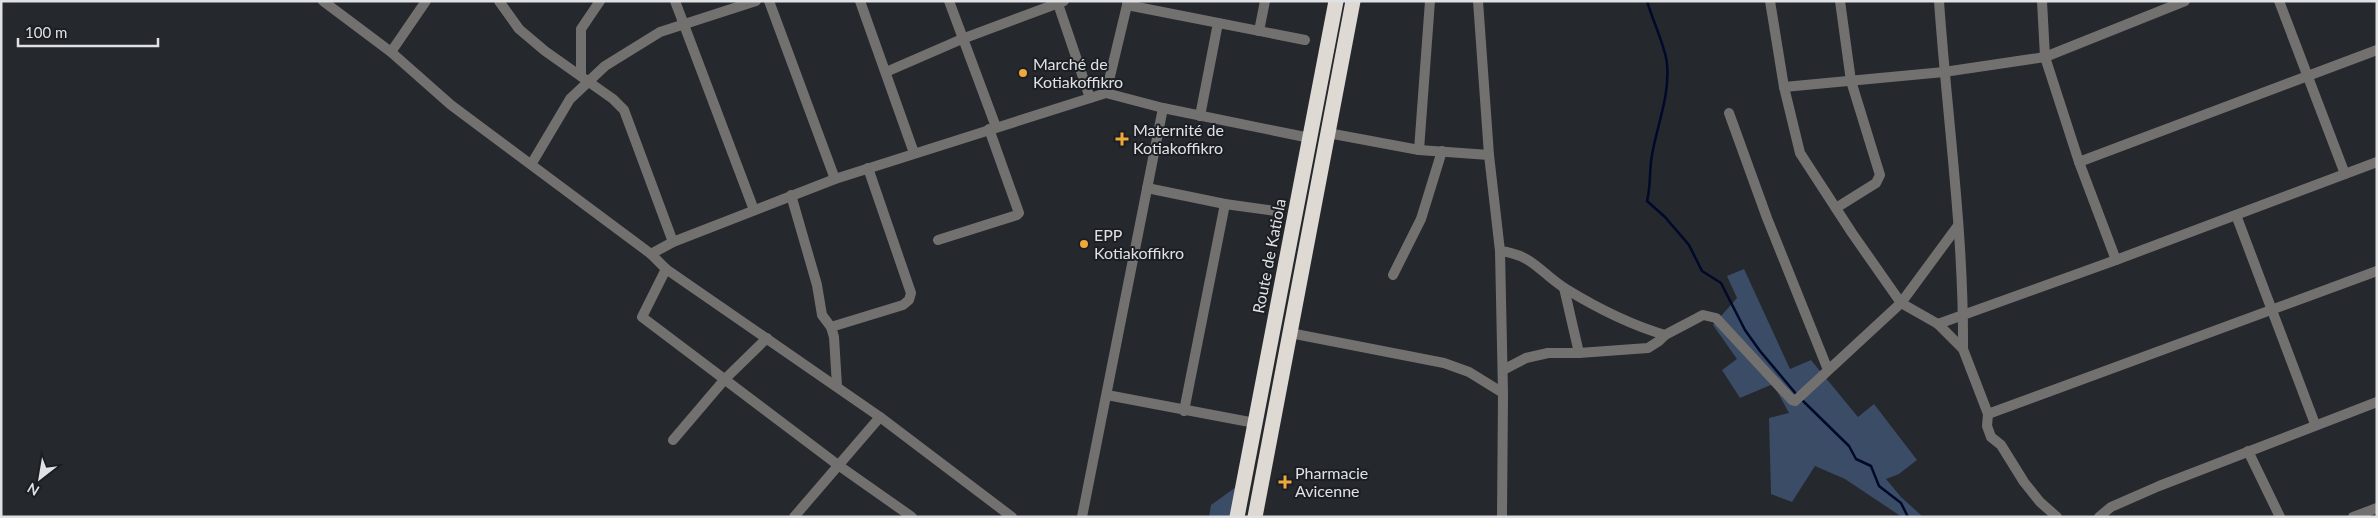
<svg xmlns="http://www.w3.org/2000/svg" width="2378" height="518" font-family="Lato,sans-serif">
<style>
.green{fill:#3a4c66}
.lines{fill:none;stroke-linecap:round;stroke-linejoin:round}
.stream{stroke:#00092a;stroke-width:2.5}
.street{stroke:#73716f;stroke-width:10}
.highway{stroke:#ded9d3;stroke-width:15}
.poi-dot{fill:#eea83c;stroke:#1b1e22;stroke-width:2}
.labels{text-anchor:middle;stroke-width:4;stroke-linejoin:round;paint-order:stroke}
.poi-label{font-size:16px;fill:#dfe1e4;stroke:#1b1e22;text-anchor:start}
.street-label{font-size:16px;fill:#dfe1e4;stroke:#1b1e22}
</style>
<rect width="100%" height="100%" fill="#25282c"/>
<g class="green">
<polygon points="1744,269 1790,369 1811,360 1858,417 1874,404 1917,460 1899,474 1886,479 1901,497 1923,517 1902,517 1845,479 1815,466 1792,502 1771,494 1769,418 1789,413 1773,384 1740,398 1722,370 1737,359 1713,325 1737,298 1727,276"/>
<polygon points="1236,487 1230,517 1209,517 1211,505"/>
</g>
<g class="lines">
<g class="stream">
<path d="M 1647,1 C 1652,19 1666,48 1667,64 C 1670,96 1657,125 1652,155 C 1649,171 1651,186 1647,201 L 1665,217 L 1689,245 L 1702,271 L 1721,283 L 1745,330 L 1760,351 L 1797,395"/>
<polyline points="1801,399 1849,446 1856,459 1871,466 1879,486 1901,503 1908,517"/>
</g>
<g class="street">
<polyline points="323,1 391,52 451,105 651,254 666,269 880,417 1012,517"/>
<polyline points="499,1 519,29 545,51 613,99 624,110 673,242"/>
<polyline points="675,1 754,210"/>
<polyline points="769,1 835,179"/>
<polyline points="860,1 914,153"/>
<polyline points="949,1 996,127"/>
<polyline points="1057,1 1090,98"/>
<polyline points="1478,1 1489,155 1500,251 1503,393 1502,517"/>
<polyline points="1770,1 1784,87 1800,153 1852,233 1901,303 1938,324 1963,349 1988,414 1987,426 1991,437 2001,445 2024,482 2040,502 2057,517"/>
<path d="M 1939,1 C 1947,117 1964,233 1963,349"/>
<polyline points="2042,1 2045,57 2079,162 2116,260"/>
<polyline points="2279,1 2345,174"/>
<polyline points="1127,5 1305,40"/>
<polyline points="1259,31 1265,1"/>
<polyline points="391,52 426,1"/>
<polyline points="886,72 962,39 1064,1"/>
<polyline points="581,76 581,29 600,1"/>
<polyline points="1784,87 1944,72 2045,57 2185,1"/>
<polyline points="1106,93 1128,1"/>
<polyline points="1729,113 1767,218 1828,370"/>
<polyline points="1200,116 1218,23"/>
<polyline points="1328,133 1419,150 1489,155"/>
<polyline points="1419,150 1430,1"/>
<polyline points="2079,162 2377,50"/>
<polyline points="532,163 570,99 605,66 660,32 756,1"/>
<polyline points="1147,188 1225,204 1276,211"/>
<polyline points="791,195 817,285 822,315 831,327 834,337 837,386"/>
<polyline points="1836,208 1876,183 1880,175 1851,81 1840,1"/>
<polyline points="2236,215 2315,424"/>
<polyline points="938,240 1017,215 1019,213 989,129"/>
<path d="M 1500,251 C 1534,255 1540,273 1566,289 C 1597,308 1631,325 1665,335 L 1703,315 L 1716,318 L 1792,400 L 1795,401 L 1901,303 L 1957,227"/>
<polyline points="651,254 673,242 835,179 1106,93 1163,108 1310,138"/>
<polyline points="666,269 642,317 838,465 912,517"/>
<polyline points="1393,275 1421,219 1442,151"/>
<polyline points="1564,288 1579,353"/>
<polyline points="1938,324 2116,260 2377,162"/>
<polyline points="831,327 903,305 909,300 911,293 868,168"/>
<polyline points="1290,333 1444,363 1469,372 1503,393"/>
<polyline points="1503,370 1526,358 1548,353 1579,353 1648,348 1659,341 1665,335"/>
<polyline points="1107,395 1255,423"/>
<polyline points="1184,411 1225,204"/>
<polyline points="1988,414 2377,271"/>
<polyline points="673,440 725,379 767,338"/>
<polyline points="2248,451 2280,517"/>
<polyline points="794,517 880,417"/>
<polyline points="1082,517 1163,108"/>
<polyline points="2099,517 2111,507 2159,486 2377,402"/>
<polyline points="2353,517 2377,508"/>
</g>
<g class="highway">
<polyline points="1237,517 1336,1"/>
<polyline points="1255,517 1353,1"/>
</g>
</g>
<g class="poi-dot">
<circle cx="1023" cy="73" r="5"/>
<path d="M1119.5 131.5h5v5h5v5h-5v5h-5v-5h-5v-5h5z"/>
<circle cx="1084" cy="244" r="5"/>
<path d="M1282.5 474.5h5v5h5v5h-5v5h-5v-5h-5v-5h5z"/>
</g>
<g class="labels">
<g class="poi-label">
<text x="1033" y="70">Marché de<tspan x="1033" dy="18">Kotiakoffikro</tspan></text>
<text x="1133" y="136">Maternité de<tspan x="1133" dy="18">Kotiakoffikro</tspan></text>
<text x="1094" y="241">EPP<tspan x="1094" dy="18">Kotiakoffikro</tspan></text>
<text x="1295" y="479">Pharmacie<tspan x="1295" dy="18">Avicenne</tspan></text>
</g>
<g class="street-label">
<text transform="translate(1269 256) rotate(-79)" y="6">Route de Katiola</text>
</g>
</g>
<rect width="2378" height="518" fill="none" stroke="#dfe1e4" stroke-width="5"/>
<g transform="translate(40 478) rotate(211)" stroke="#1b1e22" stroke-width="4" paint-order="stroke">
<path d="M0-4L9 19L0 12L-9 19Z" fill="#dfe1e4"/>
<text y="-8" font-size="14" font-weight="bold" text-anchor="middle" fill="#dfe1e4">N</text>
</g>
<path d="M18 38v8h140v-8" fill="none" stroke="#dfe1e4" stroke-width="2.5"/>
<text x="25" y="38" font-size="15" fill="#dfe1e4" stroke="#1b1e22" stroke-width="4" paint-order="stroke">100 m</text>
</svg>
